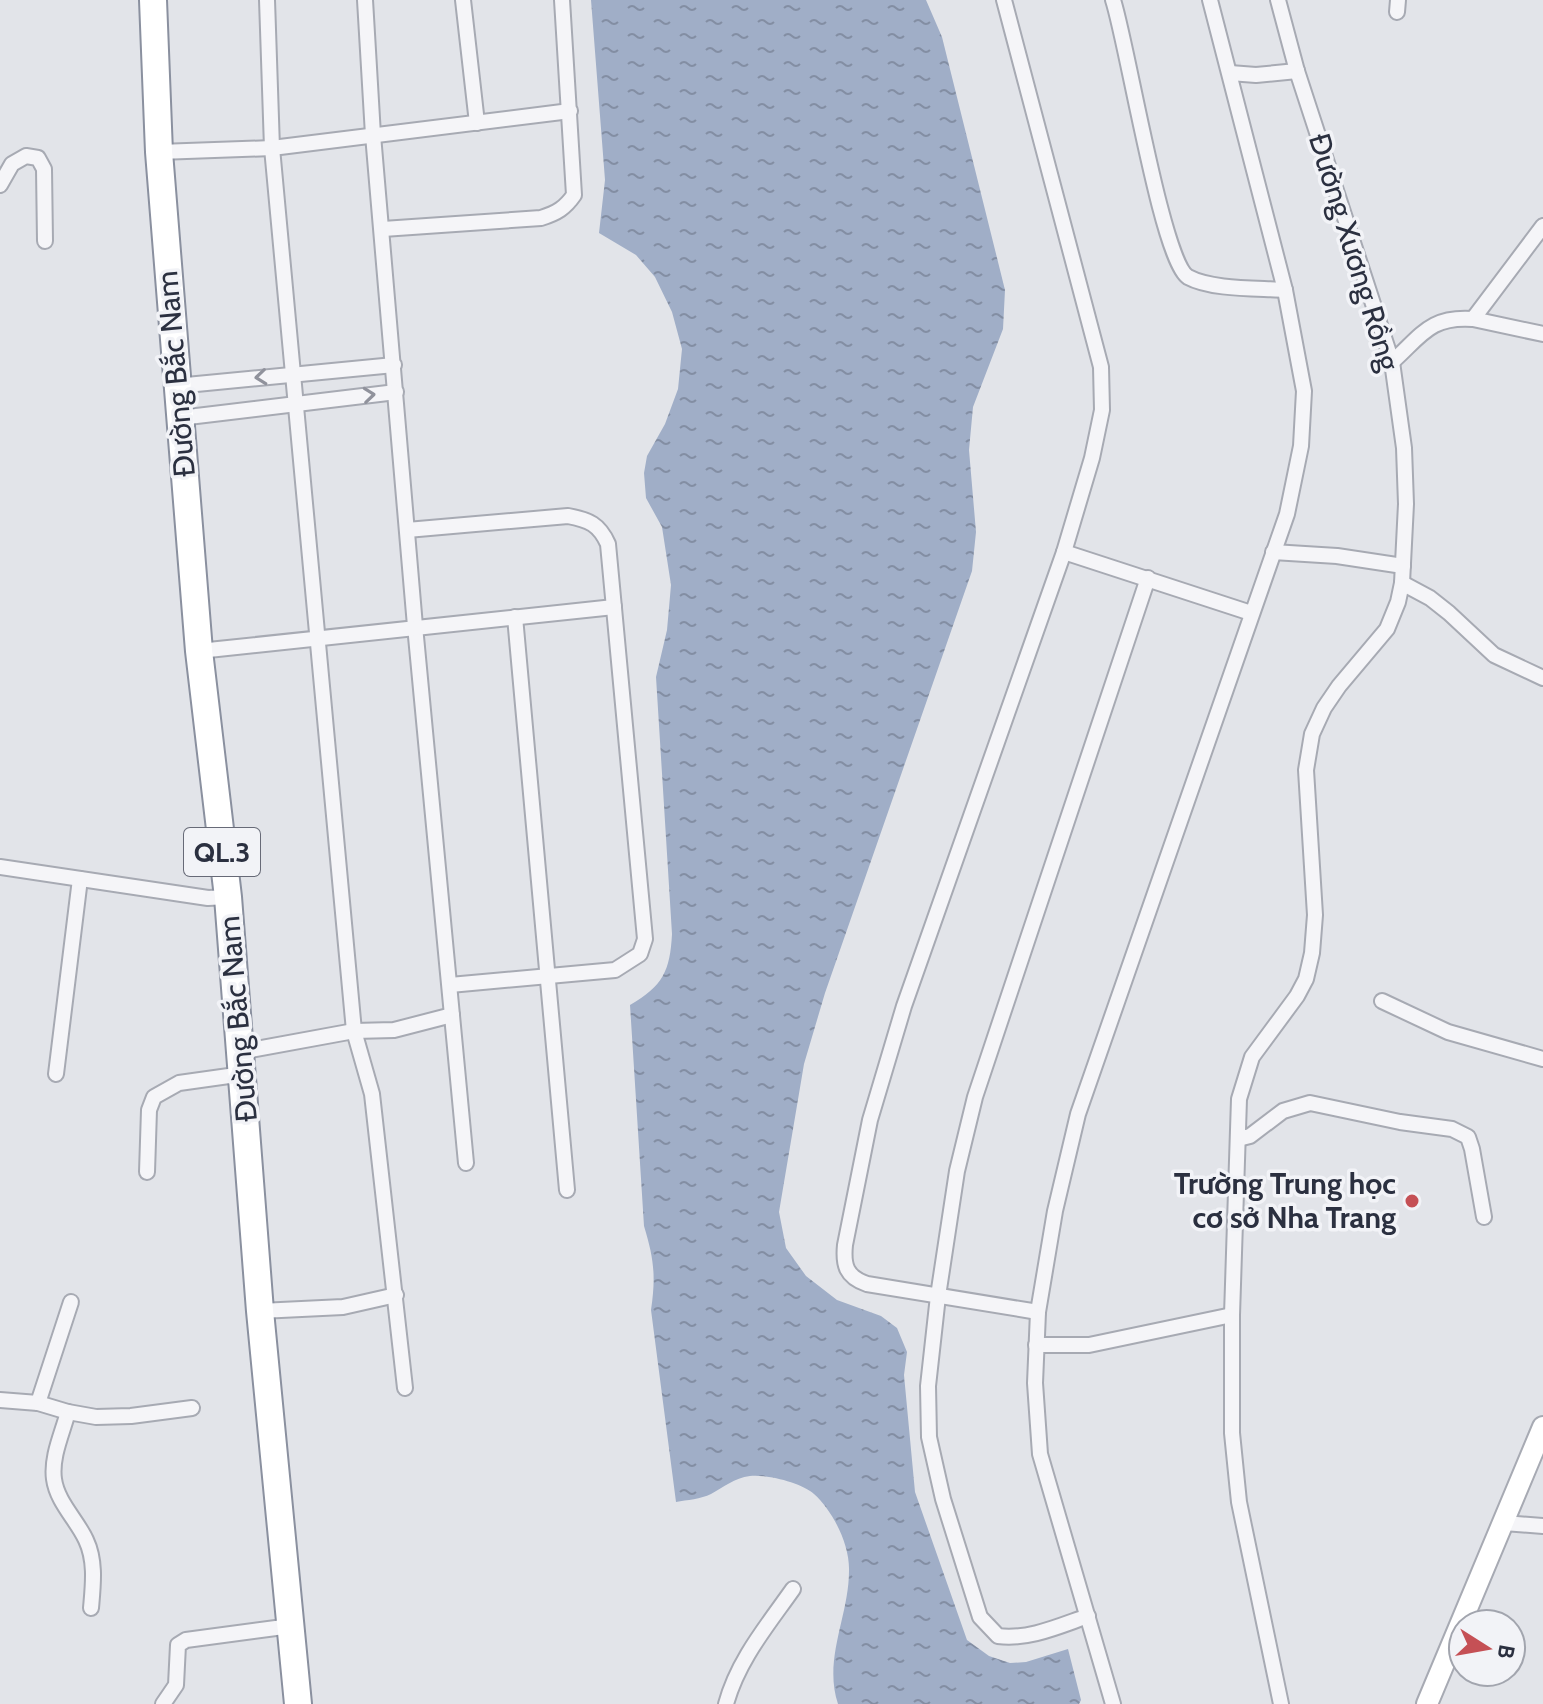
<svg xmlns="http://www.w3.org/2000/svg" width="1543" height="1704" font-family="Cabin,sans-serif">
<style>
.water{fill:url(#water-ripples)}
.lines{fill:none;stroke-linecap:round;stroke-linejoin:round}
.street-casing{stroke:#a7aab3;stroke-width:18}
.secondary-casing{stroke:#a7aab3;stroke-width:24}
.highway-casing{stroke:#8a909f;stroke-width:30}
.street{stroke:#f5f5f8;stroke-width:14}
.secondary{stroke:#fff;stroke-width:20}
.highway{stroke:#fff;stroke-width:26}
.oneway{stroke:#90929c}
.poi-dot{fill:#c55055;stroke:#f2f3f7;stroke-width:3}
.labels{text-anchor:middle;stroke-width:7;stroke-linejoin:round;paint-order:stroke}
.shield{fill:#f2f3f7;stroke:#676a77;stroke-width:2}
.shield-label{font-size:28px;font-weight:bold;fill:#2b3040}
.street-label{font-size:30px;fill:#2b3040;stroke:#f2f3f7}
.poi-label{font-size:30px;font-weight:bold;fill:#2b3040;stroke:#f2f3f7;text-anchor:end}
</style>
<defs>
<pattern id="water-ripples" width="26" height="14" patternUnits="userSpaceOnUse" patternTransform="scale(2)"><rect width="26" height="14" fill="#a0aec7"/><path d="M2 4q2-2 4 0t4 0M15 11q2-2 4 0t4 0" fill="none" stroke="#838ea3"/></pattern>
</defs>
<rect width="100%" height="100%" fill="#e2e4e9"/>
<path class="water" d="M 591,0 L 926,0 L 942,37 L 1005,290 L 1003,329 L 973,407 L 969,450 L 976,532 L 972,571 L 825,993 L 804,1064 L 779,1212 L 786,1248 L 806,1276 L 837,1300 L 881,1316 L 897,1328 L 907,1352 L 904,1375 L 915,1492 L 967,1640 L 989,1656 L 1010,1663 L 1026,1662 L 1068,1649 L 1081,1700 L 1079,1704 L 838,1704 C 823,1659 849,1616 849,1571 C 850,1545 833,1511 814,1494 C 802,1483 766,1474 750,1476 C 734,1478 724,1487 711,1494 C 701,1499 687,1500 676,1502 L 651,1310 C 656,1276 654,1259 644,1226 L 630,1005 C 663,986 670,971 672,934 L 656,677 L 667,630 L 671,585 L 662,527 L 646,498 L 644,473 L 647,456 L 665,424 L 678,389 L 682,349 L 672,312 L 655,277 L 636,255 L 599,233 L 605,180 Z"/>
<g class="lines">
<defs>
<g id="street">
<polyline points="267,0 272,148 354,1031 372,1094 405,1388"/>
<polyline points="365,0 373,135 415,626 466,1163"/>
<polyline points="463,0 477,123"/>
<path d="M 1004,0 L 1101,367 L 1102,410 L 1092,458 L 1064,552 L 904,1006 L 870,1120 L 845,1245 C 843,1265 846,1277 867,1284 L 1038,1312"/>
<path d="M 1113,0 C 1127,42 1162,261 1188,277 C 1212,290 1258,288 1285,290"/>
<polyline points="1278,0 1297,71 1392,362 1404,448 1406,504 1402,583 1398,602 1387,629 1339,686 1324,708 1312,734 1306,770 1315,915 1312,953 1306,979 1297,996 1252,1057 1239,1099 1232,1315 1232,1433 1239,1502 1281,1704"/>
<polyline points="1397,12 1398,0"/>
<polyline points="1230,73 1256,75 1297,71"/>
<polyline points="159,152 272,148 570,111"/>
<polyline points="0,185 12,164 26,156 38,158 44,169 45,241"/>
<path d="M 383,229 L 541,218 C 557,213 565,208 574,195 L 562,0"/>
<polyline points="1473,319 1543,334"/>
<path d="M 1392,362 C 1422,335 1430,316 1473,319 L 1543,226"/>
<polyline points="176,386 394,365"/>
<polyline points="180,418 396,392"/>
<path d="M 407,530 L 568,516 C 589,520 599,524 608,544 L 645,939 L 640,954 L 615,970 L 450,985"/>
<polyline points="1064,552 1251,613"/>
<polyline points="1273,552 1337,556 1403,566"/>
<polyline points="1402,583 1430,598 1449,613 1494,655 1543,678"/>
<polyline points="515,617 567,1190"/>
<polyline points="199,651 614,607"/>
<polyline points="0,867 208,898 228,897"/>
<polyline points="1382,1001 1448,1032 1543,1059"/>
<polyline points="240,1052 354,1031 394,1030 452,1015"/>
<polyline points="56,1074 80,879"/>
<polyline points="1238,1139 1250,1136 1283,1111 1310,1103 1400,1122 1452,1129 1468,1137 1472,1149 1484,1217"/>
<polyline points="147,1172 149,1110 154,1097 179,1083 243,1074"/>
<polyline points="260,1311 343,1307 396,1295"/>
<polyline points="1036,1345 1089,1345 1232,1315"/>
<polyline points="0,1400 38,1403 68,1412 96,1417 131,1416 192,1408"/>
<polyline points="38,1403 71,1302"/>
<path d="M 68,1412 C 62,1434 51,1457 54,1479 C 57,1502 77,1520 86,1540 C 96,1561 93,1585 91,1608"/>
<polyline points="1504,1523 1543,1526"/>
<path d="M 1088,1616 C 1059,1626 1029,1640 998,1636 L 980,1617 L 943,1499 L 929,1437 L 928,1386 L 938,1296 L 957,1171 L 975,1097 L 1148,578"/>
<polyline points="163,1704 176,1685 178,1645 186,1640 291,1626"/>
<path d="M 726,1704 C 738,1660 767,1626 793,1589"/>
<polyline points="1113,1704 1040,1454 1035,1383 1038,1312 1055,1211 1078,1114 1287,514 1301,446 1304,391 1285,290 1210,0"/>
</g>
<polyline id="secondary" points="1427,1704 1543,1427"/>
<polyline id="highway" points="153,0 159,152 199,651 228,897 260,1311 298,1704"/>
</defs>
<use href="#street" class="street-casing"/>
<use href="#secondary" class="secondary-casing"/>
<use href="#highway" class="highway-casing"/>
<use href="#street" class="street"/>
<use href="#secondary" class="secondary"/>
<use href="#highway" class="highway"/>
</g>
<defs><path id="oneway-chevron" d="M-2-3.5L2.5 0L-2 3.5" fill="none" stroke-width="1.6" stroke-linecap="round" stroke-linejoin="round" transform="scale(2)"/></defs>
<g class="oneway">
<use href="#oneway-chevron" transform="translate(261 377) rotate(174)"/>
<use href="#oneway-chevron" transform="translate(369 395) rotate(-6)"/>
</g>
<circle class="poi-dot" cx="1412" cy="1201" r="8"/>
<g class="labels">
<rect class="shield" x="184" y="828" width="76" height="48" rx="6"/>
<g class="shield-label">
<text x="222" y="862">QL.3</text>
</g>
<g class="street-label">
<text transform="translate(1354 252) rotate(73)" y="10">Đường Xương Rồng</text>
<text transform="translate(176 374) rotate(-95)" y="10">Đường Bắc Nam</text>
<text transform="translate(238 1019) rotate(-95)" y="10">Đường Bắc Nam</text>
</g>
<g class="poi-label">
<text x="1396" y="1194">Trường Trung học<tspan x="1396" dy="34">cơ sở Nha Trang</tspan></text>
</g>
</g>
<g transform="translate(1487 1648) rotate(101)"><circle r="38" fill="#f2f3f7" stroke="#a2a5ae" stroke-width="2"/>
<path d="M0-6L14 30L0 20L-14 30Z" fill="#c55055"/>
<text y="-12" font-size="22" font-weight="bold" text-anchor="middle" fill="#2b3040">B</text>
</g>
</svg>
